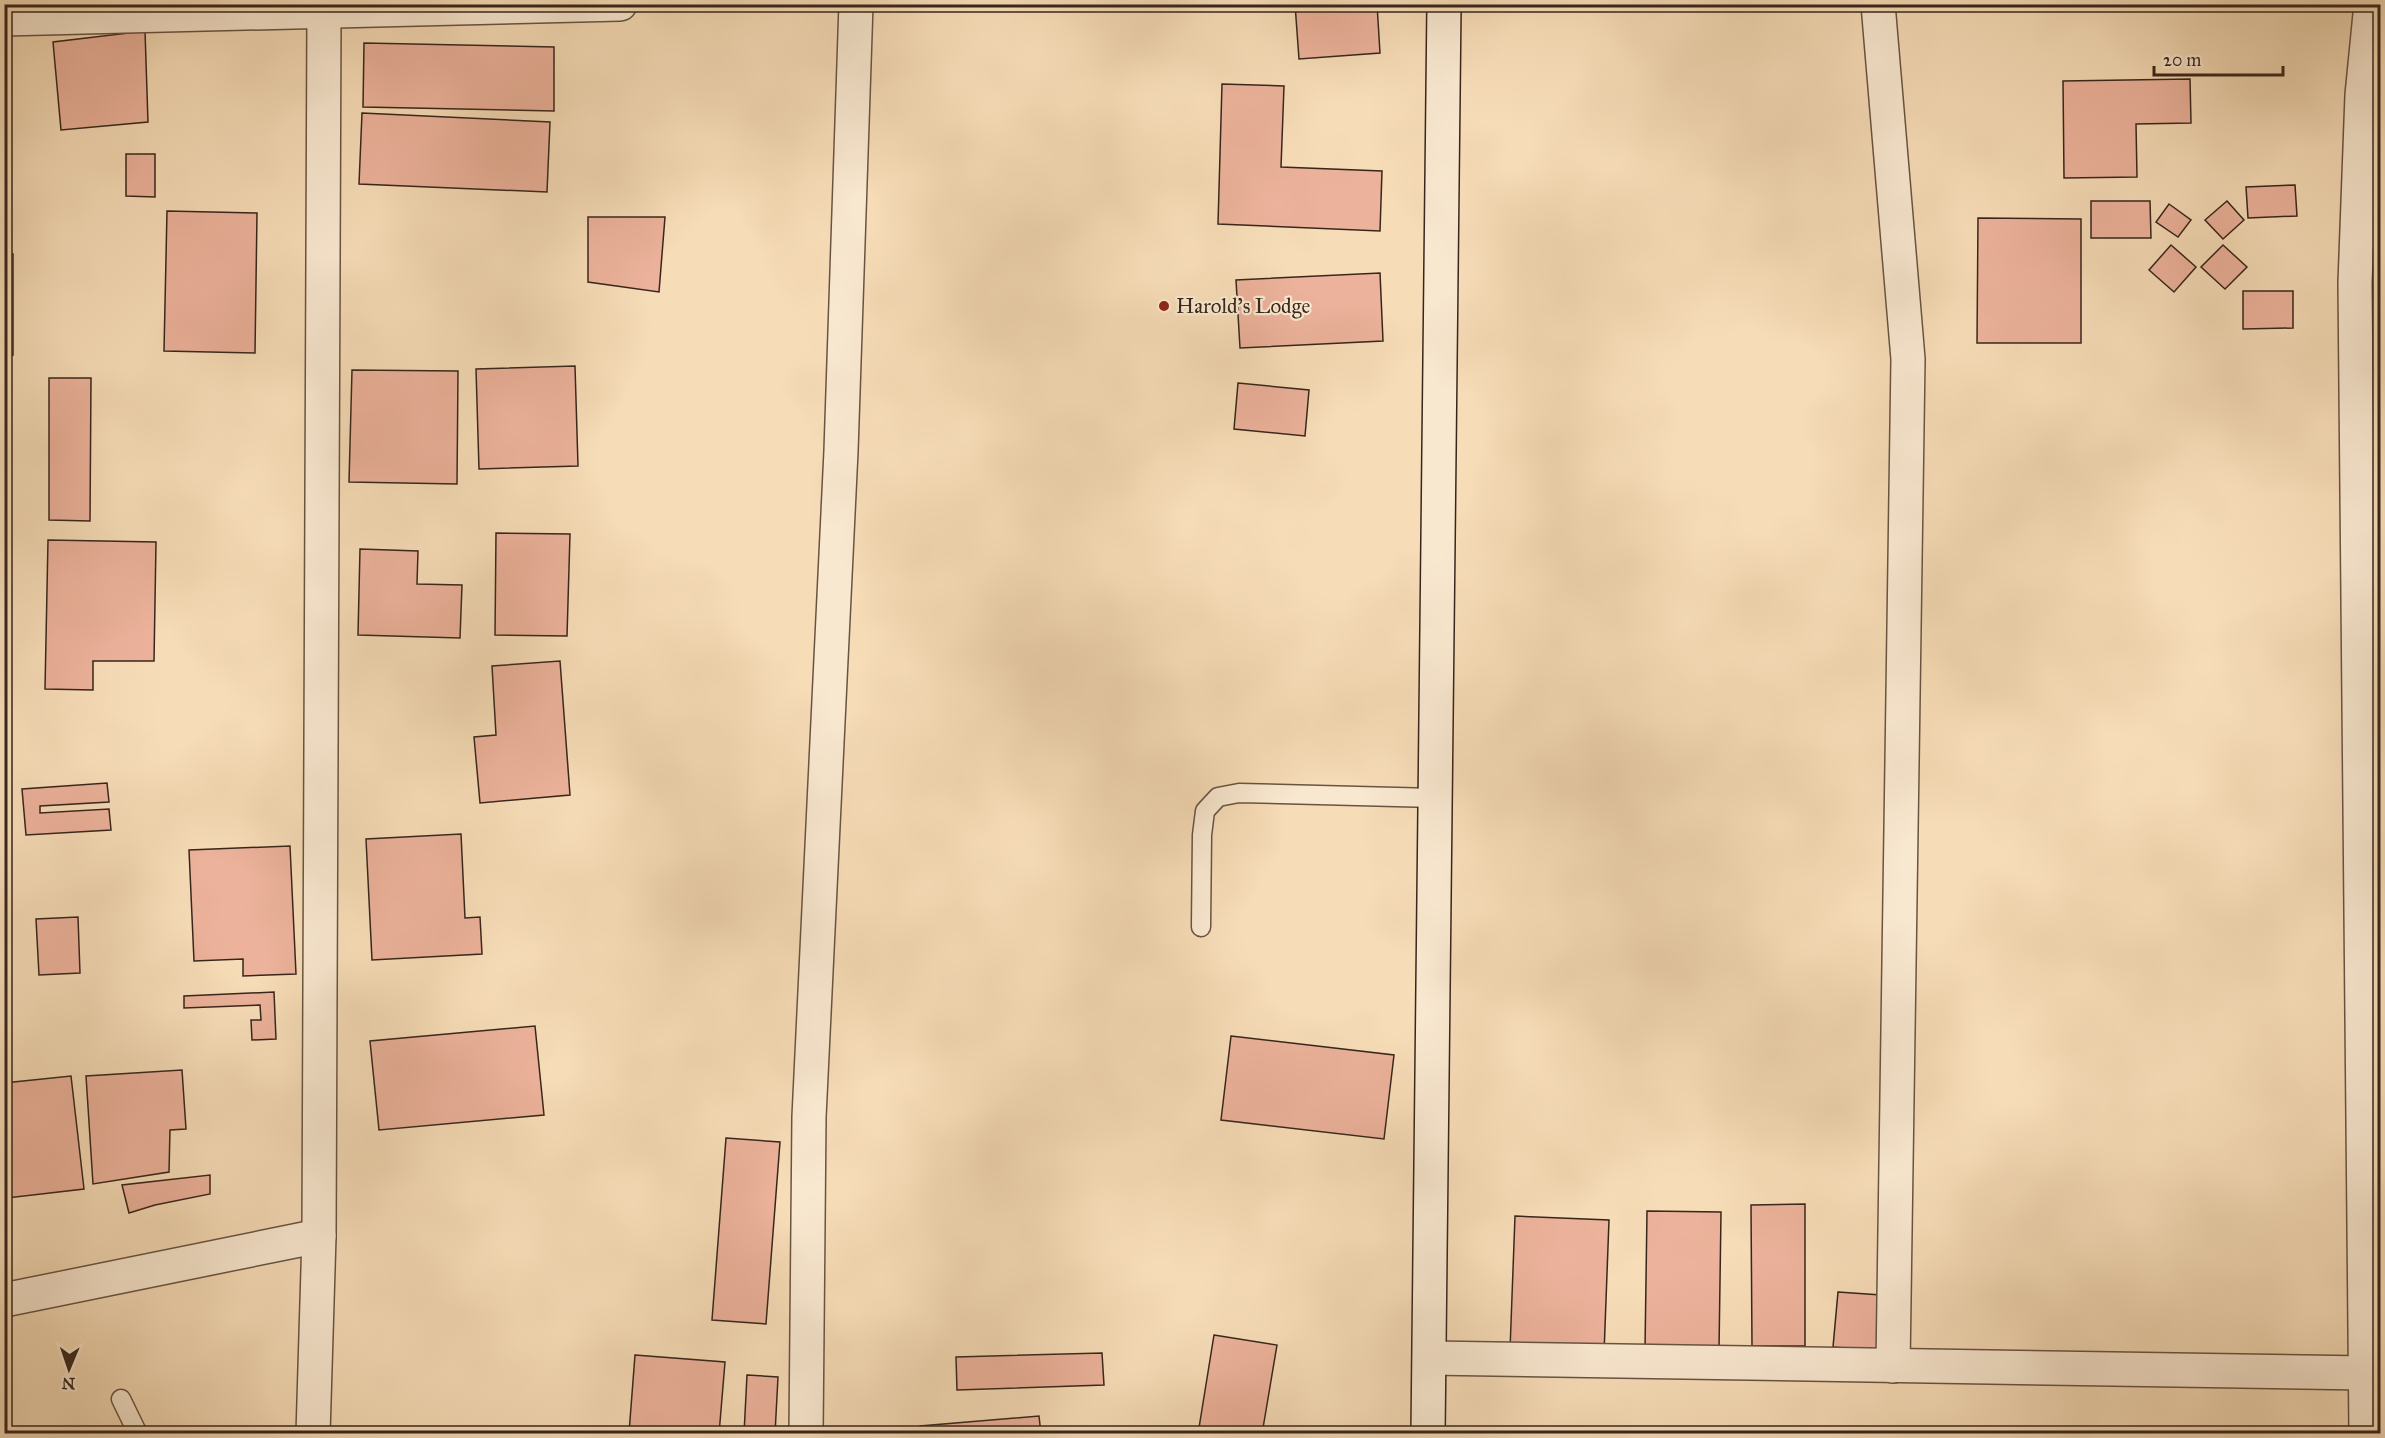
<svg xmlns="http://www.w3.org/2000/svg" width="2385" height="1438" font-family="'IM FELL Great Primer',serif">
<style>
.building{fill:#ecb29b;stroke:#38261b;stroke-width:1.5}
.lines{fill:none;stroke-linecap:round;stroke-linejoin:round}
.lane-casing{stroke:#685442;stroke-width:21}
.street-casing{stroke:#685442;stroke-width:36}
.secondary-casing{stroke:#38261b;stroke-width:36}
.lane{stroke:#f9e8d0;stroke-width:18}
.street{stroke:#f9e8d0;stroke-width:33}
.secondary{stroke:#f9e8d0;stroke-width:33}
.poi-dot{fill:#8f2418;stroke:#f9e8d0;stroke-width:2}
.labels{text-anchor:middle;stroke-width:4.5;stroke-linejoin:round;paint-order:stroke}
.poi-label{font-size:21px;fill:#38261b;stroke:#f9e8d0;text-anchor:start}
</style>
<rect width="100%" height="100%" fill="#f6dcb7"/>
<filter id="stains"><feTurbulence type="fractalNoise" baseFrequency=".00333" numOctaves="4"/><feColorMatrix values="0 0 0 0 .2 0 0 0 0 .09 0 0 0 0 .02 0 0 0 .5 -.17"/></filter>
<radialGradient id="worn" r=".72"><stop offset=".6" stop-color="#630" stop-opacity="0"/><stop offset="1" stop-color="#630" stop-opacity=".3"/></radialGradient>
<g class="building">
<polygon points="953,4 976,4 977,8 953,10"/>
<polygon points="1295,4 1377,4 1380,53 1299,59"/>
<polygon points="145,31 148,122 61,130 53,42"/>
<polygon points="364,43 554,47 554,111 363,107"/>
<polygon points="2190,79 2191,123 2136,124 2137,177 2064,178 2063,81"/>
<polygon points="1222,84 1284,86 1281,167 1382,171 1380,231 1218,224"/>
<polygon points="362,113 550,122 547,192 359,184"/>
<polygon points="126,154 155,154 155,197 126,196"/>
<polygon points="2295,185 2297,216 2248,218 2246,187"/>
<polygon points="2091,201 2150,201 2151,238 2091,238"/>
<polygon points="2227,201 2244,220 2223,239 2205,220"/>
<polygon points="2169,204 2191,220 2178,237 2156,222"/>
<polygon points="167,211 257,213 255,353 164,351"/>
<polygon points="588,217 665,217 659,292 588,282"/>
<polygon points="1978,218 2081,219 2081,343 1977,343"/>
<polygon points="2171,245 2196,267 2174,292 2149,270"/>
<polygon points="2223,245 2247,267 2225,289 2201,267"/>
<polygon points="4,254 13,254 13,355 6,356"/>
<polygon points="1380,273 1383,341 1240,348 1236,280"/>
<polygon points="2243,291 2293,291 2293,328 2243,329"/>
<polygon points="575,366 578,466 479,469 476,369"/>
<polygon points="352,370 458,371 457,484 349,482"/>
<polygon points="49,378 91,378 90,521 49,520"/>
<polygon points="1238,383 1309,390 1305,436 1234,429"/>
<polygon points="496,533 570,534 567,636 495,635"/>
<polygon points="48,540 156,542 154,661 93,661 93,690 45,689"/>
<polygon points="360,549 418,551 417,584 462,585 460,638 358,635"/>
<polygon points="560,661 570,795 480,803 474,737 496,735 492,666"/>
<polygon points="107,783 109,802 40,806 40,813 109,809 111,830 26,835 22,789"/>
<polygon points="461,834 465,918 480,917 482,954 372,960 366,839"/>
<polygon points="290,846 296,974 243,976 243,959 194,961 189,850"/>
<polygon points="78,917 80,973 39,975 36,919"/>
<polygon points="274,992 276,1039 252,1040 251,1020 261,1020 260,1005 184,1008 184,996"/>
<polygon points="535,1026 544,1115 379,1130 370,1041"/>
<polygon points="1231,1036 1394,1055 1384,1139 1221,1120"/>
<polygon points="182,1070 186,1129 170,1130 169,1172 93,1184 86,1076"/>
<polygon points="71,1076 84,1189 7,1198 4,1178 4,1083"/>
<polygon points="726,1138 780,1142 766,1324 712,1320"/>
<polygon points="210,1175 210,1194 155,1205 129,1213 122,1185"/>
<polygon points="1805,1204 1805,1346 1752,1346 1751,1205"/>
<polygon points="1647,1211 1721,1212 1719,1351 1645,1350"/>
<polygon points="1515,1216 1609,1220 1604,1354 1510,1350"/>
<polygon points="1838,1292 1881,1295 1877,1351 1833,1347"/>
<polygon points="1214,1335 1277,1345 1262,1434 1198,1434"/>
<polygon points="1102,1353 1104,1385 957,1390 956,1357"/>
<polygon points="635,1355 725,1362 719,1434 629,1433"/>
<polygon points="747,1375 778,1377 775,1434 744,1434"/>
<polygon points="1039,1416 1041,1434 921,1434 920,1426"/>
</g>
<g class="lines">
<defs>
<g id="lane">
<polyline points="1201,927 1202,835 1205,811 1218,797 1239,793 1435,798"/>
<polyline points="121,1399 138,1434"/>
</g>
<g id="street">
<polyline points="1878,4 1908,359 1893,1366"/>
<polyline points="4,19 620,4"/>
<polyline points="4,1300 319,1236"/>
<polyline points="1430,1358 2365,1373"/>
<polyline points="313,1434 319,1236 324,12"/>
<polyline points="806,1434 809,1117 841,451 856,4"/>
<polyline points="2366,1434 2355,283 2362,95 2371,4"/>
</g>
<polyline id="secondary" points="1428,1434 1444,4"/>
</defs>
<use href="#lane" class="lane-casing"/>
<use href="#street" class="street-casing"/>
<use href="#secondary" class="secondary-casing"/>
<use href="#lane" class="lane"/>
<use href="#street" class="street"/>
<use href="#secondary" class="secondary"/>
</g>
<circle class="poi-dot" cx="1164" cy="306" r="6"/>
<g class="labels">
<g class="poi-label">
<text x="1176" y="313">Harold's Lodge</text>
</g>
</g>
<rect width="2385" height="1438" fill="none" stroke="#f6dcb7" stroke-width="24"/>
<rect x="6" y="6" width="2373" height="1426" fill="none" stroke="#38261b" stroke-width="3"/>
<rect x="12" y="12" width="2361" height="1414" fill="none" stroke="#38261b" stroke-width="1.5"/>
<g transform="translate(69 1369) rotate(182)" stroke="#f9e8d0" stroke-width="4.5" paint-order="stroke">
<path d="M0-4.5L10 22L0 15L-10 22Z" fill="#38261b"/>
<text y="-9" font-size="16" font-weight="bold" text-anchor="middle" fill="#38261b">N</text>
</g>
<path d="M2154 66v9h129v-9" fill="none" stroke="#38261b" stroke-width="3"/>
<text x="2163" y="66" font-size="18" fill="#38261b" stroke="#f9e8d0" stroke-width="4.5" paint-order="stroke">20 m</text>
<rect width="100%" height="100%" filter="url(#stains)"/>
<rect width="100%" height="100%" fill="url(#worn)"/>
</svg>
